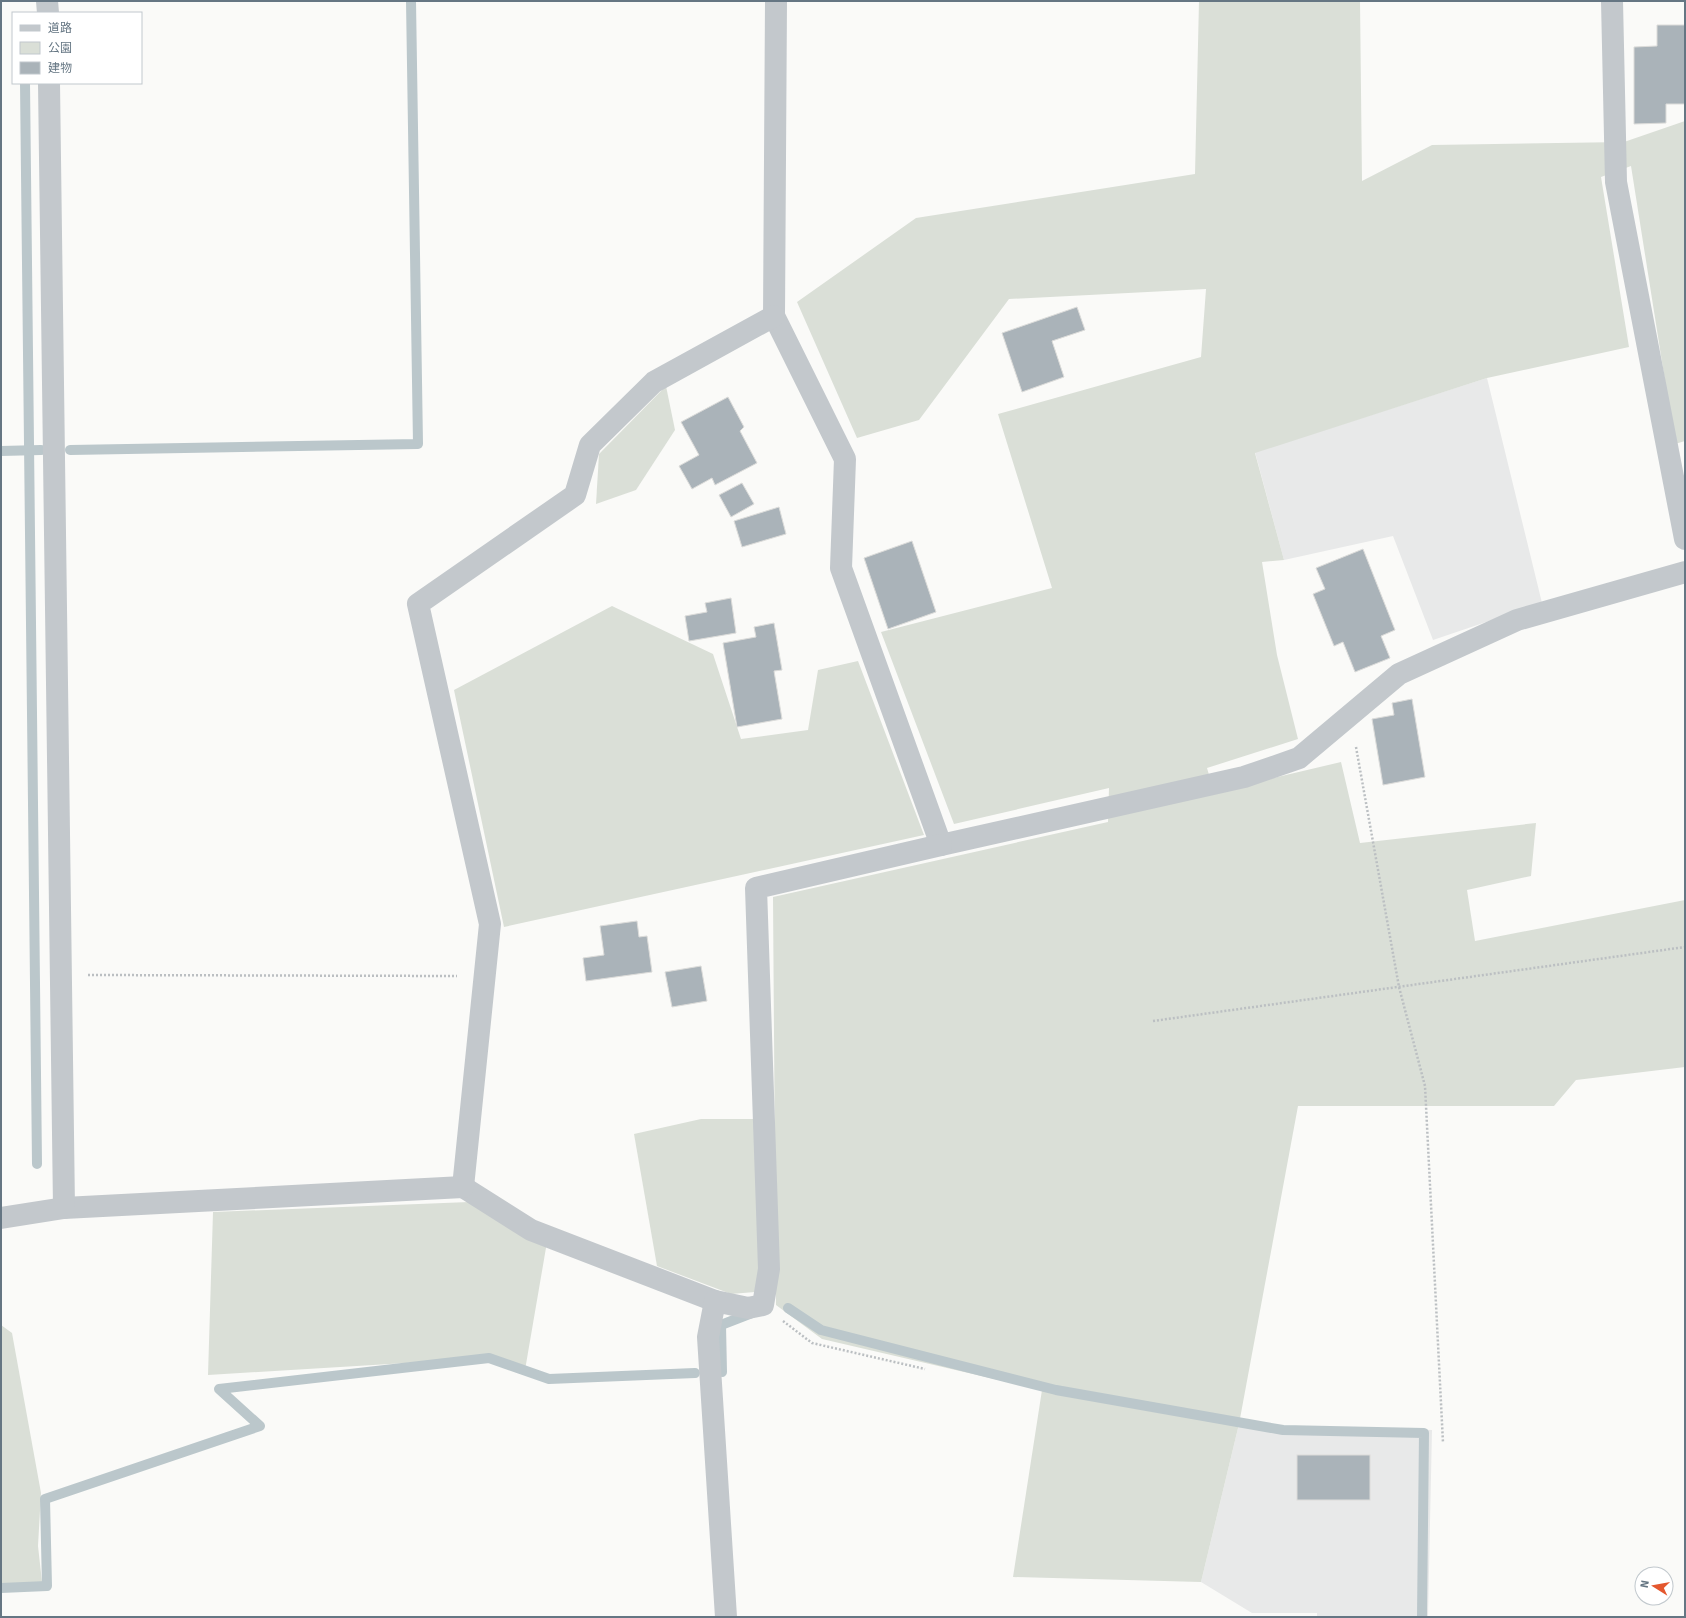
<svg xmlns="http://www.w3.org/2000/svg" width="1686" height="1618" font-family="Signika,'Noto Sans JP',sans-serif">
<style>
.built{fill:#e8e9e9}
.green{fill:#dadfd7}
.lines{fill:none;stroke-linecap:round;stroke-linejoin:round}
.stream{stroke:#bbc7cb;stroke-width:10}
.building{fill:#aab3b9;stroke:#dcdcda}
.path{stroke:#bbbfc2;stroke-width:2.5;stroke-dasharray:2 2;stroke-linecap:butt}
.minor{stroke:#c3c8cc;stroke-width:22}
</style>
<rect width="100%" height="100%" fill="#fafaf8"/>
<g class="built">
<polygon points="1487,378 1542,603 1433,640 1393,536 1284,560 1255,452"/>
<polygon points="1239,1424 1432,1430 1428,1617 1317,1617 1317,1613 1252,1613 1201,1582"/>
</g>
<g class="green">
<polygon points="1199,1 1360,1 1362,181 1432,145 1624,142 1685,121 1685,441 1675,444 1631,166 1601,177 1629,347 1487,378 1255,453 1284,560 1262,562 1277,655 1298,739 1207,768 1214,792 1341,762 1360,843 1536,823 1531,876 1467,890 1475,941 1685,900 1685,1067 1576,1080 1554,1106 1298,1106 1239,1424 1201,1582 1013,1577 1042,1390 822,1339 776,1305 773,897 1108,822 1109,788 954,824 881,632 1052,588 998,414 1201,357 1206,289 1009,299 919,420 857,438 797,302 916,218 1195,174"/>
<polygon points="666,386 675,430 636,490 596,504 599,454"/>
<polygon points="612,606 713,654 741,739 808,730 818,670 858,661 924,835 504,927 454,690"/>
<polygon points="701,1119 757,1119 761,1252 755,1292 731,1294 657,1266 634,1134"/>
<polygon points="469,1202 547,1242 525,1370 488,1358 208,1375 213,1212"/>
<polygon points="1,1325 12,1333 41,1493 38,1546 42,1582 1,1585"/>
</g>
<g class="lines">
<g class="stream">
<polyline points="25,83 37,1164"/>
<polyline points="70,450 418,444 411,1"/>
<polyline points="1,451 41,450"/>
<polyline points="788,1308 821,1330 1056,1390 1283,1430 1424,1433 1422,1617"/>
<polyline points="722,1372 721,1325 752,1313"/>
<polyline points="1,1588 47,1586 45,1499 260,1426 219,1389 489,1358 549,1379 695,1373"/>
</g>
</g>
<g class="building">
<polygon points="1657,25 1685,25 1685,104 1666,104 1666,123 1634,124 1634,47 1657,46"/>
<polygon points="1077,307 1085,330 1052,341 1064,377 1022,392 1002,333"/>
<polygon points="728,397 744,427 740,431 757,463 715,485 712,478 692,489 679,466 699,455 681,422"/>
<polygon points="742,483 754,504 731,517 719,495"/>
<polygon points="779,507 786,534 742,547 734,521"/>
<polygon points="912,541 936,612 888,629 864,558"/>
<polygon points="1363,549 1395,630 1381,636 1390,658 1355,672 1343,642 1334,646 1313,594 1325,589 1316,568"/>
<polygon points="731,598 736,633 689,641 685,616 707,612 705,603"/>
<polygon points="774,623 782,670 774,671 782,719 737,727 723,643 756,637 754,627"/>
<polygon points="1412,699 1425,777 1383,785 1372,719 1394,715 1392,703"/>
<polygon points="637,921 639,937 647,936 652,972 586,981 583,958 604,955 600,926"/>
<polygon points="701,966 707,1001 672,1007 665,972"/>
<rect x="1297" y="1455" width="73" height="45"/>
</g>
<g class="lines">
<g class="path">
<polyline points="1356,747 1399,987 1425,1086 1443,1443"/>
<polyline points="88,975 457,976"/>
<polyline points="1153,1021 1685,947"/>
<polyline points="783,1321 812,1343 925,1369"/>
</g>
<g class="minor">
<polyline points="47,1 48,13"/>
<polyline points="776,1 774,316 845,459 841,568 941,845 1244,777 1299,758 1399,674 1517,620 1685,572"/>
<polyline points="1612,1 1616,182 1685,539"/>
<polyline points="463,1187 531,1230 715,1301"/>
<polyline points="64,1208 463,1187 490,924 418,604 575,495 590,445 654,382 774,316"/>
<polyline points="1,1218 64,1208 49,83"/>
<polyline points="726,1617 708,1337 715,1301 748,1308 763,1305 769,1269 756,888 941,845"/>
</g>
</g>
<rect width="1686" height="1618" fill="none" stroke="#657683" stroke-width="4"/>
<rect x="12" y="12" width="130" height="72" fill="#ffffff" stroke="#c1c8cd"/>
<rect x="20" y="25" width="20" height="6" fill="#c3c8cc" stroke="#c1c8cd"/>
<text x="48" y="32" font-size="12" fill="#657683">道路</text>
<rect x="20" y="42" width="20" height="12" fill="#dadfd7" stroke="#c1c8cd"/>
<text x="48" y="52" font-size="12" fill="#657683">公園</text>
<rect x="20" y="62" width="20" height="12" fill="#aab3b9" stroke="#c1c8cd"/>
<text x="48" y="72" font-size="12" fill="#657683">建物</text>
<g transform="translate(1654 1586) rotate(281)"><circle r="19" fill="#ffffff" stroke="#c1c8cd"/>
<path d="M0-3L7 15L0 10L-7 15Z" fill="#e4572e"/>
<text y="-6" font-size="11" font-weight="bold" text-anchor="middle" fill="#657683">N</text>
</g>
</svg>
